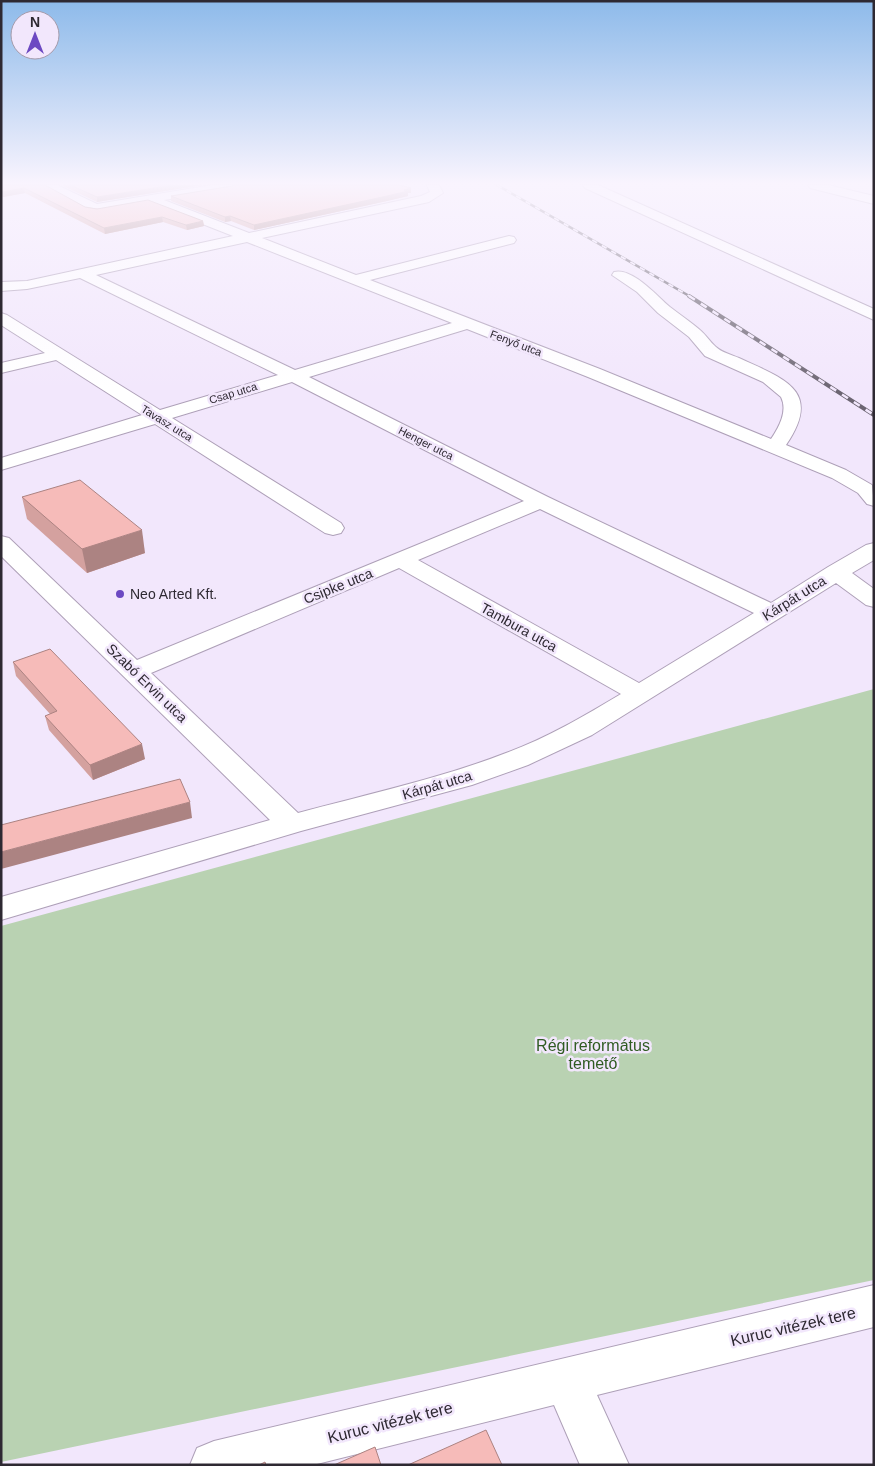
<svg xmlns="http://www.w3.org/2000/svg" width="875" height="1466" font-family="Arial,sans-serif">
<style>
.green{fill:#b9d2b2}
.lines{fill:none;stroke-linecap:round;stroke-linejoin:round}
.minor-casing{stroke:#aea0b8;stroke-width:2}
.minor{fill:#fff;fill-rule:evenodd}
.rail-far1-casing{stroke:#6c6572;stroke-width:2.5}
.rail-casing{stroke:#6c6572;stroke-width:4}
.rail-far1{stroke:#f2e7fc;stroke-width:2;stroke-dasharray:5.5;stroke-linecap:butt}
.rail{stroke:#f2e7fc;stroke-width:2.5;stroke-dasharray:7;stroke-linecap:butt}
.wall{fill:#d4a19f}
.shaded-wall{fill:#ac8382}
.building{fill:#f6bbb9;stroke:#ac8382}
.poi-dot{fill:#6c49c2;stroke:#f2e7fc;stroke-width:2}
.labels{text-anchor:middle;stroke-width:5;stroke-linejoin:round;paint-order:stroke}
.far-street-label{font-size:11px;fill:#2e2932;stroke:#f2e7fc}
.street-label{font-size:14px;fill:#2e2932;stroke:#f2e7fc}
.poi-label{font-size:14px;fill:#2e2932;stroke:#f2e7fc;text-anchor:start}
.near-park-label{font-size:16px;fill:#2f5b22;stroke:#f2e7fc}
.near-street-label{font-size:16px;fill:#2e2932;stroke:#f2e7fc}
</style>
<rect width="100%" height="100%" fill="#f2e7fc"/>
<polygon class="green" points="874,689 874,1280 1,1462 1,926"/>
<g class="lines">
<defs>
<g id="minor">
<polygon points="1,185 10,185 8,188 1,189"/>
<path d="M 42,185 L 57,185 L 97,204 L 212,185 L 238,185 L 232,189 L 164,200 L 249,233 L 421,196 L 430,192 L 427,185 L 439,185 L 443,193 L 429,202 L 262,238 L 356,275 L 509,236 L 514,237 L 516,240 L 514,243 L 370,280 L 600,369 L 771,439 C 779,427 788,411 781,397 L 763,382 L 705,356 L 689,337 L 658,313 L 637,292 L 612,275 L 614,272 C 632,267 657,296 670,307 C 680,315 691,322 700,330 C 706,335 710,342 716,347 C 721,352 732,355 739,358 C 785,379 823,391 786,445 L 846,470 L 872,485 L 874,506 L 867,504 L 858,493 L 832,478 L 588,377 L 467,329 L 309,377 L 548,497 L 771,603 L 828,567 L 866,545 L 874,543 L 874,560 L 852,573 L 874,589 L 874,607 L 866,605 L 836,583 L 592,735 L 528,765 L 472,785 L 301,831 L 1,920 L 1,897 L 270,820 L 1,556 L 1,536 L 9,538 L 137,660 L 524,501 L 292,382 L 172,418 L 341,523 L 344,528 L 341,533 L 333,535 L 325,533 L 155,424 L 1,470 L 1,458 L 142,415 L 56,360 L 1,373 L 1,363 L 45,353 L 1,325 L 1,313 L 7,315 L 160,410 L 278,375 L 80,278 L 27,289 L 1,291 L 1,282 L 27,281 L 233,236 L 149,203 L 97,212 L 86,210 ZM 247,242 L 452,323 L 295,370 L 96,275 ZM 540,509 L 754,613 L 639,683 L 418,560 ZM 399,568 L 621,694 C 584,716 547,738 506,753 C 439,779 368,794 298,813 L 151,673 Z"/>
<polygon points="583,185 598,185 874,309 874,320 585,188"/>
<polygon points="808,185 828,185 874,196 874,204 810,188"/>
<polygon points="874,1285 874,1327 597,1395 629,1465 580,1465 554,1405 313,1465 190,1465 197,1448 214,1441"/>
</g>
</defs>
<use href="#minor" class="minor-casing"/>
<use href="#minor" class="minor"/>
<defs>
<polyline id="rail-far1" points="497,185 691,297"/>
<polyline id="rail" points="689,296 874,415"/>
</defs>
<use href="#rail-far1" class="rail-far1-casing"/>
<use href="#rail" class="rail-casing"/>
<use href="#rail-far1" class="rail-far1"/>
<use href="#rail" class="rail"/>
</g>
<g class="wall">
<polygon points="1,185 45,185 85,207 203,221 204,226 187,230 163,222 105,234 25,193 3,197 1,196"/>
<polygon points="61,185 202,185 97,202"/>
<polygon points="232,186 411,188 411,193 408,193 408,196 387,201 254,230 231,221 225,222 171,201 171,196"/>
<polygon points="22,497 145,553 87,573 27,519"/>
<polygon points="13,662 145,759 93,780 49,730 45,716 50,714 16,676"/>
</g>
<g class="shaded-wall">
<polygon points="173,185 202,185 97,202 97,197"/>
<polygon points="24,188 25,193 3,197 2,192"/>
<polygon points="411,188 411,193 408,193 408,196 387,201 254,230 254,225"/>
<polygon points="230,216 231,221 225,222 225,217"/>
<polygon points="162,217 163,222 105,234 104,228"/>
<polygon points="203,221 204,226 187,230 186,225"/>
<polygon points="142,530 145,553 87,573 82,549"/>
<polygon points="142,744 145,759 93,780 90,765"/>
<polygon points="190,802 192,818 1,869 1,852"/>
</g>
<g class="building">
<polygon points="1,185 45,185 85,207 97,209 148,200 203,221 186,225 162,217 104,228 24,188 2,192 1,191"/>
<polygon points="70,185 173,185 97,197"/>
<polygon points="234,185 399,185 411,188 404,190 408,191 387,196 254,225 230,216 225,217 171,196 232,186"/>
<polygon points="80,480 142,530 82,549 22,497"/>
<polygon points="50,649 142,744 90,765 45,716 57,711 13,662"/>
<polygon points="180,779 190,802 1,852 1,825"/>
<polygon points="486,1430 502,1465 408,1465"/>
<polygon points="375,1447 381,1465 334,1465"/>
<polygon points="265,1462 266,1465 259,1465"/>
</g>
<linearGradient id="sky" x2="0" y2="1"><stop stop-color="#8dbaea"/><stop offset="0.47" stop-color="#f9f4fe"/><stop offset="1" stop-color="#f9f4fe" stop-opacity="0"/></linearGradient>
<rect width="875" height="390" fill="url(#sky)"/>
<circle class="poi-dot" cx="120" cy="594" r="5"/>
<g class="labels">
<g class="far-street-label">
<text transform="translate(516 343) rotate(21)" y="4">Fenyő utca</text>
<text transform="translate(233 393) rotate(-17)" y="4">Csap utca</text>
<text transform="translate(167 423) rotate(32)" y="4">Tavasz utca</text>
<text transform="translate(426 443) rotate(27)" y="4">Henger utca</text>
</g>
<g class="street-label">
<text transform="translate(338 586) rotate(-22)" y="5">Csipke utca</text>
<text transform="translate(794 598) rotate(-32)" y="5">Kárpát utca</text>
<text transform="translate(519 627) rotate(29)" y="5">Tambura utca</text>
<text transform="translate(147 683) rotate(44)" y="5">Szabó Ervin utca</text>
<text transform="translate(437 785) rotate(-16)" y="5">Kárpát utca</text>
</g>
<g class="poi-label">
<text x="130" y="599">Neo Arted Kft.</text>
</g>
<g class="near-park-label">
<text x="593" y="1051">Régi református<tspan x="593" dy="18">temető</tspan></text>
</g>
<g class="near-street-label">
<text transform="translate(793 1326) rotate(-13)" y="6">Kuruc vitézek tere</text>
<text transform="translate(390 1422) rotate(-14)" y="6">Kuruc vitézek tere</text>
</g>
</g>
<rect width="875" height="1466" fill="none" stroke="#2e2932" stroke-width="5"/>
<g transform="translate(35 35)"><circle r="24" fill="#f2e7fc" stroke="#a49bab"/>
<path d="M0-4L9 19L0 12L-9 19Z" fill="#6c49c2"/>
<text y="-8" font-size="14" font-weight="bold" text-anchor="middle" fill="#2e2932">N</text>
</g>
</svg>
